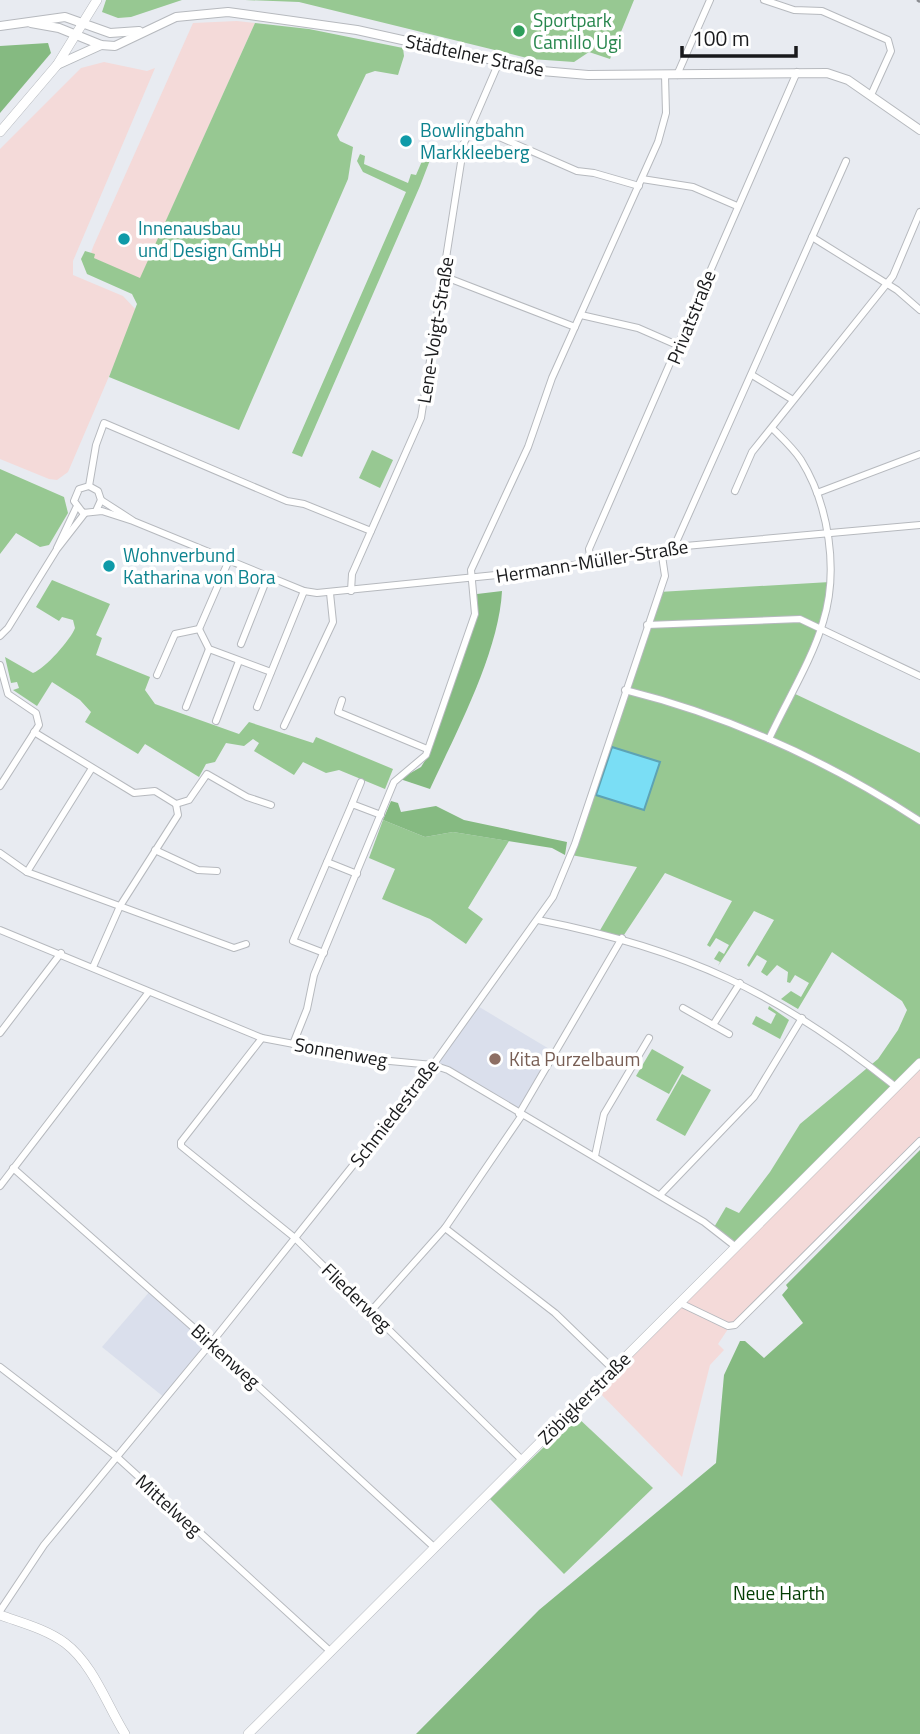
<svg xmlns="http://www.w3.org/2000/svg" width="920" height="1734" font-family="'Titillium Web',sans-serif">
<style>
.commercial{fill:#f4dad9}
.built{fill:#dadfec}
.green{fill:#97c892}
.forest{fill:#85ba81}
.water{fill:#7adef5;stroke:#5da3b4;stroke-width:2}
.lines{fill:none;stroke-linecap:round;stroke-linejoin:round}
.minor-casing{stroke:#b6b9be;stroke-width:8}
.tertiary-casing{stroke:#b6b9be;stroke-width:10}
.secondary-casing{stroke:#b6b9be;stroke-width:10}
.minor{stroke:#fff;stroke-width:6}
.tertiary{stroke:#fff;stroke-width:8}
.secondary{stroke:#fff;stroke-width:9}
.rail{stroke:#8a8c91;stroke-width:2.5;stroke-dasharray:10 5;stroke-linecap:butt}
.leisure-dot{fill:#2e9e5b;stroke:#fff;stroke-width:2.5}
.culture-dot{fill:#0f9aa8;stroke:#fff;stroke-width:2.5}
.education-dot{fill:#8d6e63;stroke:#fff;stroke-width:2.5}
.labels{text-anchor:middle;stroke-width:7;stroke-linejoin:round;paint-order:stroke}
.leisure-label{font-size:19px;fill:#27864d;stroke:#fff;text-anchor:start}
.street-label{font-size:19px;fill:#191a1c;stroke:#fff}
.culture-label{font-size:19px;fill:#0d838f;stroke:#fff;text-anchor:start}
.education-label{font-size:19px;fill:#785e54;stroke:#fff;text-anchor:start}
.park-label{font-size:19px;fill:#023d02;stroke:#fff}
</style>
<rect width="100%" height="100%" fill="#e8ebf1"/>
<g class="commercial">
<polygon points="237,21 255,23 140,279 94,258 91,253 93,247 193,23"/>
<polygon points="104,62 147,71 155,68 73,261 73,275 123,296 137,311 68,472 57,480 49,479 0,459 0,149 81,68"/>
<polygon points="920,1063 920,1141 730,1326 718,1344 724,1350 710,1365 682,1477 595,1388"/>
</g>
<g class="built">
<polygon points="476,1005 556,1053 519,1114 433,1065"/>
<polygon points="151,1290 211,1343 165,1398 102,1347"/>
</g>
<g class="green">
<polygon points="106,0 182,0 131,17 118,18 102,12"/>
<polygon points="245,0 634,0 610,59 589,52 574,62 531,59 299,2"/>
<polygon points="255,23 309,29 403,48 404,56 398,75 375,71 366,74 337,135 340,141 353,147 348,179 239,430 109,377 137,304 132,294 87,274 81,259 85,251 95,254 94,258 140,278"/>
<polygon points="429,145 435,147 420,186 302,457 292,453 406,192 363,172 357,161 360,154 365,156 364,164 408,183 411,174 416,175"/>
<polygon points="372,450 393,460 380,488 359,478"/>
<polygon points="0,469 64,497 68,513 49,545 40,547 16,533 0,554"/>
<path d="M 52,580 L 110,604 L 96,635 L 102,638 L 96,655 L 150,677 L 145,690 L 155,704 L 239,734 L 249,722 L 313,743 L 316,737 L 393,769 L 385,789 L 339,770 L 326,773 L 303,762 L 294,775 L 254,751 L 259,743 L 253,739 L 244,746 L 226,743 L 215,762 L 206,764 L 199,777 L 145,744 L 138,754 L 85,722 L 91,712 L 80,700 L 52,682 L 37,706 L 13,690 L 19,688 L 17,682 L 11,683 L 5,657 L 33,673 C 45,669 71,639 75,628 L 73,620 L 62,617 L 59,621 L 36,607 Z"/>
<polygon points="830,582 823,623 791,692 920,753 920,1063 736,1247 713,1229 726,1207 739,1213 770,1172 800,1124 878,1059 898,1030 907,1010 902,1001 832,952 798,1009 781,999 791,991 801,997 809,983 795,975 790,983 787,982 788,972 777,965 767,976 761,972 767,961 757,955 749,967 747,965 774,920 754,911 718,966 720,962 714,959 719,951 724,954 729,945 716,938 710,947 707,945 732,901 665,873 622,938 599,932 637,867 571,855 659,592"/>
<polygon points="383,820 425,837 453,832 509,841 468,908 483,919 466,944 430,919 382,899 395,869 369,858"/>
<polygon points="769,1006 789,1020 780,1039 752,1024 756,1016 771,1024 776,1014 768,1009"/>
<polygon points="652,1049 684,1067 669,1094 636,1076"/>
<polygon points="682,1074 711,1090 685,1136 656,1120"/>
<polygon points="576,1416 653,1488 564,1574 490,1499"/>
</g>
<g class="forest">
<polygon points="48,43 51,53 0,113 0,46"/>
<path d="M 502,591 C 499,652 456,733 430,789 L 400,779 L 421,767 L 426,759 L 478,615 L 477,594 Z"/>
<polygon points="391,801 398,803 401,812 436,806 464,820 567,842 565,855 552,848 453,832 425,837 383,820"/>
<polygon points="920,1150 920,1734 416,1734 539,1610 716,1463 724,1375 740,1341 745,1341 764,1358 803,1323 782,1295 788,1288 786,1285"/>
</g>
<polygon class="water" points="612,747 660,762 644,810 596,795"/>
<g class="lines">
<defs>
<g id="minor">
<polyline points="764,0 794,10 822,11 888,40 891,51 871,95"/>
<polyline points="677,75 710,0"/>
<polyline points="472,125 577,171 594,173 639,186"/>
<polyline points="642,179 693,187 737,206"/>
<polyline points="812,237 897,290 920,310"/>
<polyline points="443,276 575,327"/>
<polyline points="581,315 638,328 677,345"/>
<polyline points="752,375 793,400"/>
<polyline points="89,486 96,445 104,423 287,501 304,504 371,531"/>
<polyline points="735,491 752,452 893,276 920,212"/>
<polyline points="817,493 920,454"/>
<polyline points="101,500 132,520"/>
<polyline points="96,511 101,500 98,491 89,486 79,489 74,501 83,513 102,511 133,521 304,591 317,593 546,570 674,547 920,525"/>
<polyline points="674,547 846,161"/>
<polyline points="57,548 76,508"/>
<polyline points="591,562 589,549 797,72"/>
<polyline points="351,591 352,574 421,418 464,143 499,62"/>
<polyline points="647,625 800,619 920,676"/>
<polyline points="199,629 229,560"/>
<polyline points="0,636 8,628 57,549 85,513"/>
<polyline points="241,644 268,576"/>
<polyline points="0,665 8,694 36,713 39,725 0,786"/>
<polyline points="157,675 175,634 199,629 209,649 271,672"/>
<path d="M 625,690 C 729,716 830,762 920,821"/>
<polyline points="342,700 338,712 427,749"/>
<polyline points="186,707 209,649"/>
<polyline points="257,707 304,591"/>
<polyline points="216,721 239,661"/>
<polyline points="284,726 333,622 330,593"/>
<polyline points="34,732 134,793 155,791 176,804"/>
<path d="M 769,739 C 786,702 812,660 823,622 C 839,571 829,505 801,460 C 793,448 782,438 772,428"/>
<polyline points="176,804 189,800 207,774 247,797 271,805"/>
<polyline points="352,804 361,782"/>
<polyline points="155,850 198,870 217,871"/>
<polyline points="0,853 27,872 234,948 246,944"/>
<polyline points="327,862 357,874"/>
<polyline points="27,872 92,768"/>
<path d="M 538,920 C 686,949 778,992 896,1087"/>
<polyline points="0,930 262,1038 379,1060 433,1065 448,1070 704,1222 736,1247"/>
<polyline points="324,953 293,941 352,804 381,815"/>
<polyline points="93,967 120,906 178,815 176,804"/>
<polyline points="683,1008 729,1034"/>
<polyline points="713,1025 740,983"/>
<polyline points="0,1033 61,953"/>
<polyline points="262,1038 181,1142 181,1146 295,1238 522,1460"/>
<polyline points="293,1044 307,1009 314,975 394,782 426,755 475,614 471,570 528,447 552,378 658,142 666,113 665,75"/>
<polyline points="519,1114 622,938"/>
<polyline points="595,1156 604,1114 649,1038"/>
<polyline points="13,1168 211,1343 435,1548"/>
<polyline points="0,1186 148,993"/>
<polyline points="660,1195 754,1097 802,1018"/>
<polyline points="445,1228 555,1313 613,1369"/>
<polyline points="680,1303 728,1326 735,1325 920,1141"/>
<polyline points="371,1311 445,1228 522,1115"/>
<polyline points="0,1367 117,1457 331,1652"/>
<polyline points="0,1611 44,1545 216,1337 433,1065 553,897 575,844 665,576 661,549"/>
</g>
<g id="tertiary">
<polyline points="31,23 59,28 101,45 115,46 176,17 228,12 357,30 542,71 588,75 827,73 848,80 920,130"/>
<polyline points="0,26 65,17 110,33 139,31"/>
<polyline points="57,65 101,45"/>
</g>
<g id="secondary">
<polyline points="0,132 57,65 97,0"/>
<path d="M 0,1615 C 22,1623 46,1629 65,1643 C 93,1664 107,1705 125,1734"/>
<polyline points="248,1734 920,1063"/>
</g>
</defs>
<use href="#minor" class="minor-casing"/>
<use href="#tertiary" class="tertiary-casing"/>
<use href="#secondary" class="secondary-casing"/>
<use href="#minor" class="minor"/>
<use href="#tertiary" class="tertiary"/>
<use href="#secondary" class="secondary"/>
<polyline class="rail" points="917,0 920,2"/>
</g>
<circle class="leisure-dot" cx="519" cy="31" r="7"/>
<g class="culture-dot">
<circle cx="406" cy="141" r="7"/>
<circle cx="124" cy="239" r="7"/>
<circle cx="109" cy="566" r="7"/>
</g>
<circle class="education-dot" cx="495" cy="1059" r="7"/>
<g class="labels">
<g class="leisure-label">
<text x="533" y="27">Sportpark<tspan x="533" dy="22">Camillo Ugi</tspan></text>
</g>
<g class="street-label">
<text transform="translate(475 55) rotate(12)" y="7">Städtelner Straße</text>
<text transform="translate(691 317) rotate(-68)" y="7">Privatstraße</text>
<text transform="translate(435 330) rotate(-81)" y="7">Lene-Voigt-Straße</text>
<text transform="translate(592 561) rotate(-9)" y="7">Hermann-Müller-Straße</text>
<text transform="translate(341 1052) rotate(10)" y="7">Sonnenweg</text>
<text transform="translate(394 1113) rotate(-52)" y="7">Schmiedestraße</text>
<text transform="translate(357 1297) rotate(44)" y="7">Fliederweg</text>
<text transform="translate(226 1356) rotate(42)" y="7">Birkenweg</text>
<text transform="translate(584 1398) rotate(-45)" y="7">Zöbigkerstraße</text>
<text transform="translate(169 1505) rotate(42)" y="7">Mittelweg</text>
</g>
<g class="culture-label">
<text x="420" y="137">Bowlingbahn<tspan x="420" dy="22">Markkleeberg</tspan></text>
<text x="138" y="235">Innenausbau<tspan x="138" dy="22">und Design GmbH</tspan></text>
<text x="123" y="562">Wohnverbund<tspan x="123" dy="22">Katharina von Bora</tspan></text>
</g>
<g class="education-label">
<text x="509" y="1066">Kita Purzelbaum</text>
</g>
<g class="park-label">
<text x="779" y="1600">Neue Harth</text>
</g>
</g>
<path d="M682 46v10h114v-10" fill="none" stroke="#191a1c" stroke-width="3.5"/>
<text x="692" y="46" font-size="21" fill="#191a1c" stroke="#ffffff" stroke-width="5" paint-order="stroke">100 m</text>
</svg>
